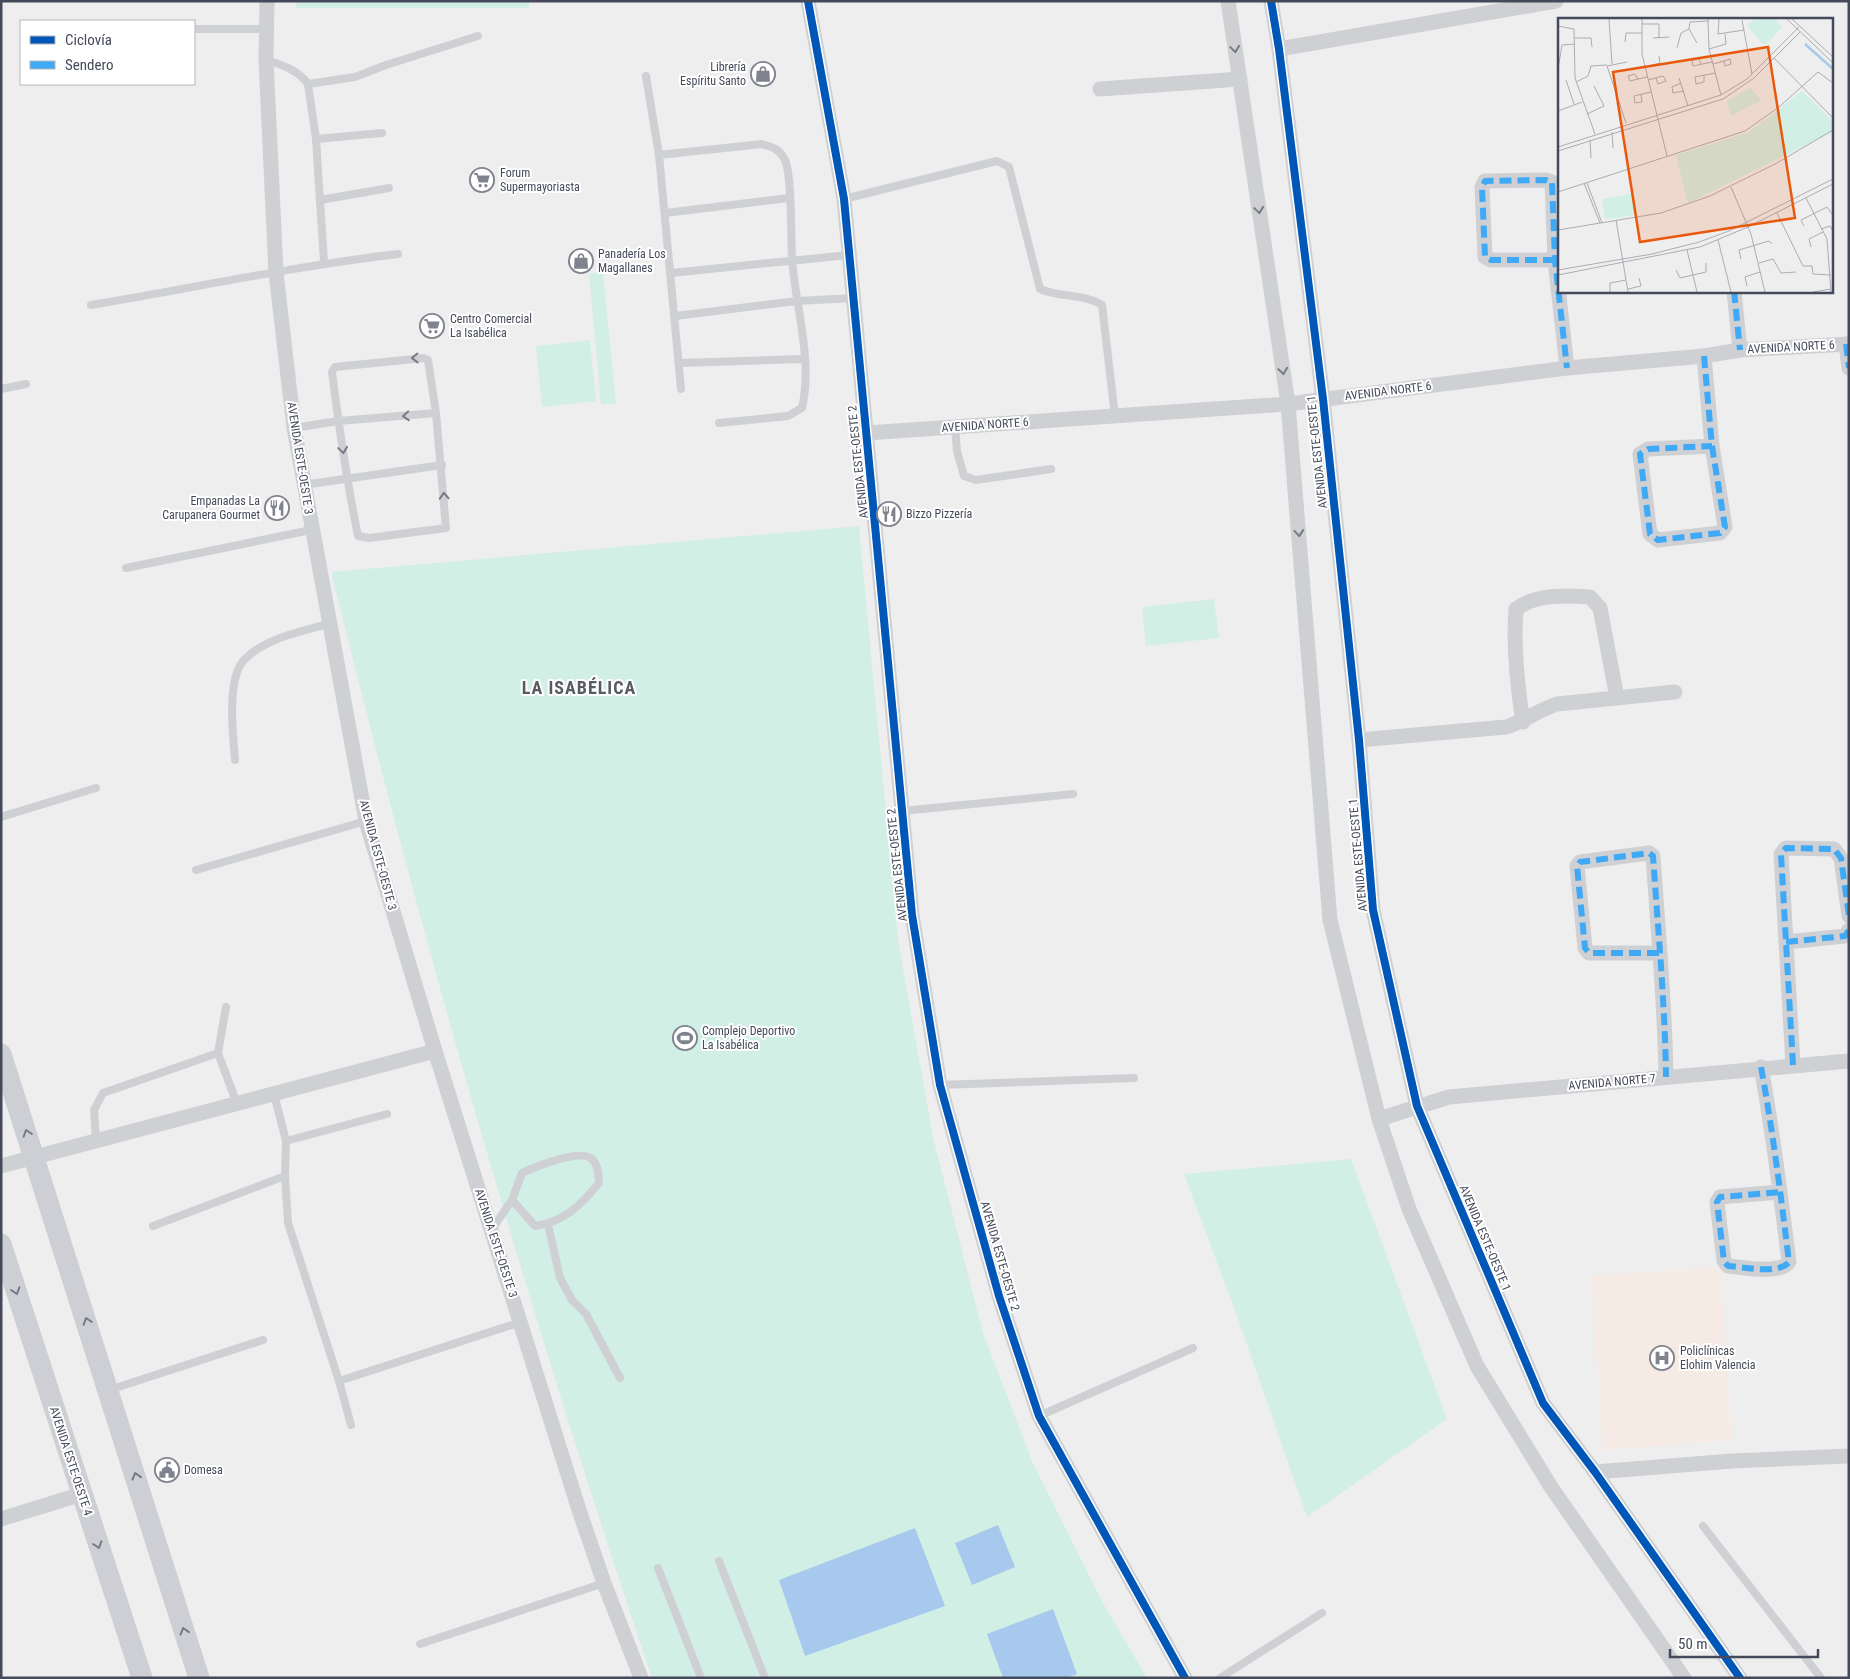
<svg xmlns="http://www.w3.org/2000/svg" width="1850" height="1679" font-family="'Roboto Condensed',sans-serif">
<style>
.medical{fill:#f6ebe4}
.green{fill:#d2efe5}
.water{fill:#a6c9ed}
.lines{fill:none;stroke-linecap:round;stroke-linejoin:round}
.lane{stroke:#cfd0d4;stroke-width:8}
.street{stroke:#cfd0d4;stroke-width:15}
.secondary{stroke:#cecfd4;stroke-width:21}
.quiet{stroke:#3fa9f5;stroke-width:6;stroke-dasharray:12 6;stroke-linecap:butt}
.cycleway-casing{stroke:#fff;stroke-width:11}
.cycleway{stroke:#0057b8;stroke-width:8}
.oneway{stroke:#757985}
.labels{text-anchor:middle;stroke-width:4;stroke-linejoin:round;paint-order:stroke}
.poi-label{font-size:12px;fill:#454a5b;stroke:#fff;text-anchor:start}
.street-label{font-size:12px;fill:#454a5b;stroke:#fff}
.district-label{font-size:18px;font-weight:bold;letter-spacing:1px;fill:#5a5b62;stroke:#fff}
.inset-river{fill:none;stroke:#a6c9ed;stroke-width:2.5}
.inset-road{fill:none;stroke:#abacb3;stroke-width:1}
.view{fill:#e8590c;fill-opacity:0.15;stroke:#e8590c;stroke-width:2.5}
.inset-edge{fill:none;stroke:#454a5b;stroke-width:2.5}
</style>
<rect width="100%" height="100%" fill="#efeeee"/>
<polygon class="medical" points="1720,1267 1732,1440 1603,1450 1591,1276"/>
<g class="green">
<rect x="296" y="1" width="233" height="7"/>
<polygon points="603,272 616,403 601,405 589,274"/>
<polygon points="590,340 596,401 542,407 536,346"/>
<path d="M 859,526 L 898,940 L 933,1137 L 983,1333 L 1032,1461 L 1103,1603 L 1147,1678 L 652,1678 C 529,1314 423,945 331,572 Z"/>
<polygon points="1214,599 1219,638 1146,646 1142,607"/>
<polygon points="1351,1159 1447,1419 1307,1517 1237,1316 1184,1174"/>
</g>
<g class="water">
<polygon points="998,1525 1015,1567 972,1585 955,1543"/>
<polygon points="915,1528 945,1606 805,1656 779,1580"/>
<polygon points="1053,1609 1077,1674 1066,1678 1003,1678 987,1634"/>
</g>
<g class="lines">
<g class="lane">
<polyline points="194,29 267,29"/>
<path d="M 266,60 C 283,65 298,70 308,84 L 316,139 L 324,262"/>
<polyline points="646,76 659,155"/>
<polyline points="308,84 355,77 386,65 478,36"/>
<polyline points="316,139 382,133"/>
<path d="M 844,199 L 997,161 L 1009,167 L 1040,289 C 1060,298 1083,293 1102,305 L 1115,416"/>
<polyline points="320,200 389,188"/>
<polyline points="665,213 789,198"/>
<polyline points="671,273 849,255"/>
<path d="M 91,305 C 193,288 295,266 398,254"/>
<polyline points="675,316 797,301 853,298"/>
<polyline points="680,363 804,359"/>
<polyline points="1,389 26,384"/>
<path d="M 681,389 L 659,155 L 762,144 C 773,147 779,149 785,160 C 792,174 791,240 792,260 C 796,308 813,361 802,408 L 788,416 L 719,423"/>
<polyline points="955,427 957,451 964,476 976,480 1051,469"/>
<path d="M 294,428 L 338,421 L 436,413 L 446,528 L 369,538 L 358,536 C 347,482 339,427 332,372 L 335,367 L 424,358 L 428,360 L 436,413"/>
<polyline points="303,485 442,465"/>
<polyline points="126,568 311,530"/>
<path d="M 235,760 C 233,736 226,677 245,659 C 265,639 301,631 328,624"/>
<polyline points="902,811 1073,794"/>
<polyline points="1,817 96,788"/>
<polyline points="196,870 366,821"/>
<polyline points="226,1007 218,1053 237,1104"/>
<polyline points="940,1085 1134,1078"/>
<polyline points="274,1094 286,1141 387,1114"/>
<polyline points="96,1141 94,1110 103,1093 218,1053"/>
<polyline points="286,1141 285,1176 288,1223 339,1381 351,1425"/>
<polyline points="548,1224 560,1278 572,1300 586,1314 620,1378"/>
<polyline points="153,1226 285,1176"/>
<path d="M 492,1229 L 512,1200 L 522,1173 C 535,1167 582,1147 593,1160 C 599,1167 598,1175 599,1183 C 581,1205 564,1222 535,1226 L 512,1200"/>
<polyline points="339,1381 521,1322"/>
<polyline points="109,1390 263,1340"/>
<polyline points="1039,1416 1193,1348"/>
<polyline points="1703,1526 1821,1678"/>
<polyline points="719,1561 765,1678"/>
<polyline points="658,1568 701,1678"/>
<polyline points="420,1644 604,1583"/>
<polyline points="1220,1678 1322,1613"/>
</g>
<g class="street">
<polyline points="267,1 266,60 276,273 294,428 366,821 435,1051 579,1510 604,1583 641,1678"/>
<polyline points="808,1 844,199 912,915 940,1085 999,1296 1039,1416 1185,1678"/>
<polyline points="1228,1 1288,404 1330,920 1379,1119 1409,1209 1477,1366 1551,1487 1684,1678"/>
<polyline points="1271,1 1279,49 1323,399 1359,740 1373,910 1417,1106 1543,1403 1595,1472 1740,1678"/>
<polyline points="1279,49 1556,1"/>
<polyline points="1100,89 1240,79"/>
<polyline points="1555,260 1491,260 1485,257 1482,187 1485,181 1546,180 1552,182 1555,260 1567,368"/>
<polyline points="1734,291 1740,350"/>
<polyline points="1846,344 1849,368"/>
<polyline points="1704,356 1712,446 1725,527 1720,533 1658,540 1650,534 1640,454 1648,449 1712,446"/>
<polyline points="867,433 1288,404 1567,368 1704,356 1740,350 1849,344"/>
<path d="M 1523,722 C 1517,684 1513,648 1516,609 C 1536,594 1565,595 1590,597 L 1600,608 L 1617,698"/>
<path d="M 1359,740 L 1506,727 C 1524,721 1539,710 1557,704 L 1675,692"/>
<polyline points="1786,942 1845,936 1849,930"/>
<path d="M 1659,953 L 1589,953 L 1585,948 L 1577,866 L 1580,862 L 1649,853 L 1653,856 C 1658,930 1665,1003 1666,1077"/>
<polyline points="1793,1065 1781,854 1786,848 1834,849 1841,858 1849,916"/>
<path d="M 1761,1067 C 1773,1132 1781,1197 1789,1262 C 1779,1275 1743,1267 1728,1266 L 1724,1261 L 1717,1202 L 1720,1197 L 1780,1192"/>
<polyline points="1379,1119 1449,1097 1849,1061"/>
<polyline points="1,1166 435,1051"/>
<polyline points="1595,1472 1732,1461 1849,1456"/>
<polyline points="1,1519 82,1494"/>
</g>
<g class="secondary">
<polyline points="1,1054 199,1678"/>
<polyline points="1,1244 142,1678"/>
</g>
<g class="quiet">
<polyline points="1555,260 1491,260 1485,257 1482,187 1485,181 1546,180 1552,182 1555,260 1567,368"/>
<polyline points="1734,291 1740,350"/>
<polyline points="1846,344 1849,368"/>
<polyline points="1704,356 1712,446 1725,527 1720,533 1658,540 1650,534 1640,454 1648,449 1712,446"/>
<polyline points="1786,942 1845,936 1849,930"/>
<path d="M 1659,953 L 1589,953 L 1585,948 L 1577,866 L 1580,862 L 1649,853 L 1653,856 C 1658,930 1665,1003 1666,1077"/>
<polyline points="1793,1065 1781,854 1786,848 1834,849 1841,858 1849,916"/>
<path d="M 1761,1067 C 1773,1132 1781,1197 1789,1262 C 1779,1275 1743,1267 1728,1266 L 1724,1261 L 1717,1202 L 1720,1197 L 1780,1192"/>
</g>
<defs>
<g id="cycleway">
<polyline points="808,1 844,199 912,915 940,1085 999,1296 1039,1416 1185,1678"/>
<polyline points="1271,1 1279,49 1323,399 1359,740 1373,910 1417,1106 1543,1403 1595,1472 1740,1678"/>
</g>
</defs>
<use href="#cycleway" class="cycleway-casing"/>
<use href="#cycleway" class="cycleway"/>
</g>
<defs><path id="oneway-chevron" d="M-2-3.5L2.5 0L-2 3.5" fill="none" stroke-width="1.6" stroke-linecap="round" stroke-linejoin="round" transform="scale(1.25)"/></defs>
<g class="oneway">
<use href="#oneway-chevron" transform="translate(1235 49) rotate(82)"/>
<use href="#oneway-chevron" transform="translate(1259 210) rotate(82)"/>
<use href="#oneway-chevron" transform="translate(415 358) rotate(179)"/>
<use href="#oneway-chevron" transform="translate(1283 371) rotate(82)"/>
<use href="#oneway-chevron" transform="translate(406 416) rotate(176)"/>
<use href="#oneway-chevron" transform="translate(343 450) rotate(82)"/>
<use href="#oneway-chevron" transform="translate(444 496) rotate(-93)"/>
<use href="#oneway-chevron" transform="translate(1299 533) rotate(85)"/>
<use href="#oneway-chevron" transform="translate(27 1133) rotate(-108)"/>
<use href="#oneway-chevron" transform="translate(16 1291) rotate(72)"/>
<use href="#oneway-chevron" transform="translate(87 1321) rotate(-108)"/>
<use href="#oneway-chevron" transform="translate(136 1476) rotate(-107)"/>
<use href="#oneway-chevron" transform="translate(98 1545) rotate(72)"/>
<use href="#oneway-chevron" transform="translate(184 1631) rotate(-107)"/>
</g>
<defs>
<symbol id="shop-ring" viewBox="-11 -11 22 22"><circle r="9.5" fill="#fff" stroke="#80838e" stroke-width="1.5"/><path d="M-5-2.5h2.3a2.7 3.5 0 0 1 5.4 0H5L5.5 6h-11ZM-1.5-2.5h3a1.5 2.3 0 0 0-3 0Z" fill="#80838e"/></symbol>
<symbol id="supermarket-ring" viewBox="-11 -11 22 22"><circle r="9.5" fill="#fff" stroke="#80838e" stroke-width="1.5"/><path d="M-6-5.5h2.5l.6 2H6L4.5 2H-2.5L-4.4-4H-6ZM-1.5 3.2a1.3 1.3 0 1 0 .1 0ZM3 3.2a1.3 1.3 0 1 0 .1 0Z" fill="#80838e"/></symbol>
<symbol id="restaurant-ring" viewBox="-11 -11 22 22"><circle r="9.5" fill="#fff" stroke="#80838e" stroke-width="1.5"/><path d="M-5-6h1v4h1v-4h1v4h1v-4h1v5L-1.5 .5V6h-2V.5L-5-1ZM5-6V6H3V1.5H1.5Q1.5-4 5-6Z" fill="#80838e"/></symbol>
<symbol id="stadium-ring" viewBox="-11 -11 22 22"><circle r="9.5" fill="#fff" stroke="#80838e" stroke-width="1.5"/><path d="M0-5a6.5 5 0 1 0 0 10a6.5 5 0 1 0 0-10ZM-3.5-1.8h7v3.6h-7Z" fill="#80838e"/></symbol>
<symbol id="hospital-ring" viewBox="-11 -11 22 22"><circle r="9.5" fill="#fff" stroke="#80838e" stroke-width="1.5"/><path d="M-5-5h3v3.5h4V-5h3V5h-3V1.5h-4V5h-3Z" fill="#80838e"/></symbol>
<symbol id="civic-ring" viewBox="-11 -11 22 22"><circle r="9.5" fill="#fff" stroke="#80838e" stroke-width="1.5"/><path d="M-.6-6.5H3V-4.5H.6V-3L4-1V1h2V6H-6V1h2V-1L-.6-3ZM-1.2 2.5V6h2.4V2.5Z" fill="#80838e"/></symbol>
</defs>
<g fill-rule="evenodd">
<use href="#shop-ring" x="749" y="60" width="28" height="28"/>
<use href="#supermarket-ring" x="468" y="166" width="28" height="28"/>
<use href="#shop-ring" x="567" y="247" width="28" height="28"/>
<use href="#supermarket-ring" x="418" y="312" width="28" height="28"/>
<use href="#restaurant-ring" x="263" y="494" width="28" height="28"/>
<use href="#restaurant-ring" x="875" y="500" width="28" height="28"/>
<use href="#stadium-ring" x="671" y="1024" width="28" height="28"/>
<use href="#hospital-ring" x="1648" y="1344" width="28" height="28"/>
<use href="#civic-ring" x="153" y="1456" width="28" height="28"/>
</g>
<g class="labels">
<g class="poi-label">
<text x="746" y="71" text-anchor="end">Librería<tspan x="746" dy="14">Espíritu Santo</tspan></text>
<text x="500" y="177">Forum<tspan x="500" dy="14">Supermayoriasta</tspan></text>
<text x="598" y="258">Panadería Los<tspan x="598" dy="14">Magallanes</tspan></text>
<text x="450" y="323">Centro Comercial<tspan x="450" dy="14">La Isabélica</tspan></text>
<text x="260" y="505" text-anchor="end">Empanadas La<tspan x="260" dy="14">Carupanera Gourmet</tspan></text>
<text x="906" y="518">Bizzo Pizzería</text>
<text x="702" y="1035">Complejo Deportivo<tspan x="702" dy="14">La Isabélica</tspan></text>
<text x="1680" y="1355">Policlínicas<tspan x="1680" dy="14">Elohim Valencia</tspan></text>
<text x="184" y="1474">Domesa</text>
</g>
<g class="street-label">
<text transform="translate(1791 347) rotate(-3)" y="4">AVENIDA NORTE 6</text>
<text transform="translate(1388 391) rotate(-7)" y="4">AVENIDA NORTE 6</text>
<text transform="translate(985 425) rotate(-4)" y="4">AVENIDA NORTE 6</text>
<text transform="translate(1317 452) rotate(-96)" y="4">AVENIDA ESTE-OESTE 1</text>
<text transform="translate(300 458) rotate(81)" y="4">AVENIDA ESTE-OESTE 3</text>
<text transform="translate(858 462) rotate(-96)" y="4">AVENIDA ESTE-OESTE 2</text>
<text transform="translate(378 855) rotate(75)" y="4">AVENIDA ESTE-OESTE 3</text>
<text transform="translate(1358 855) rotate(-95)" y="4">AVENIDA ESTE-OESTE 1</text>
<text transform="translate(897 865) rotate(-96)" y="4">AVENIDA ESTE-OESTE 2</text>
<text transform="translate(1612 1082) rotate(-5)" y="4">AVENIDA NORTE 7</text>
<text transform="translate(1485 1238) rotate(67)" y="4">AVENIDA ESTE-OESTE 1</text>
<text transform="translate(496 1243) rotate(72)" y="4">AVENIDA ESTE-OESTE 3</text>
<text transform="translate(1000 1256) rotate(74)" y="4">AVENIDA ESTE-OESTE 2</text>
<text transform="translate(71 1461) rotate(72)" y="4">AVENIDA ESTE-OESTE 4</text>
</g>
<g class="district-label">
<text x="579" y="694">LA ISABÉLICA</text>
</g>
</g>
<g transform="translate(1558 18)">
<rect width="275" height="275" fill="#efeeee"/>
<path d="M 197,1 L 217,1 L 224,9 L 209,26 L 204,26 L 189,7 ZM 192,70 L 203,82 L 173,98 L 169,83 ZM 244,73 L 275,103 L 275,114 L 130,185 L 118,137 L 191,114 ZM 75,175 L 79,197 L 47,201 L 44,181 Z" fill="#d2efe5"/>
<path class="inset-river" d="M 247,26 L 275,51"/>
<path class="inset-road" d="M 51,1 L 54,46M 84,1 L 84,36 L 109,138M 150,1 L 151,31 L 163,77M 161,1 L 160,16 L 186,12M 229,1 L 275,45M 234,1 L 275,39M 184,2 L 194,56M 84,6 L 101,6 L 101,20M 0,8 L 16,11 L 17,60 L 37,116M 17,20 L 33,20 L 34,29M 95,20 L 111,19M 67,24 L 68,15 L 84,15M 139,25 L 131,11 L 132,4 L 150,3M 119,30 L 123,15 L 131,11M 151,31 L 168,26 L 167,16M 216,40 L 275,100M 143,46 L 141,40 L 134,43 L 135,48 L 154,44M 155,46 L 159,45 L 166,43 L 172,41 L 173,46 L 167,48 L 166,43M 87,49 L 102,45 L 101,38M 0,51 L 4,27 L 17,26M 146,57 L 146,64 L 138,66 L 137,59 L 157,55M 121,60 L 130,88M 80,61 L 77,56 L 70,58 L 72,63 L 80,61 L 89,59M 8,62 L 16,86M 90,62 L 105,58 L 108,63 L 100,66 L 98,60M 18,64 L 30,58 L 33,48 L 49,47M 123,65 L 114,69 L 115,75 L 126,73M 83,77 L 84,84 L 77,85 L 76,78 L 93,74M 0,93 L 24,84M 29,96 L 46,88 L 36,68M 68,105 L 49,48 L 69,44M 54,114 L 55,130M 32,122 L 33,140M 0,129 L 163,77 L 189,61 L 241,9M 0,133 L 165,81 L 196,60 L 242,14M 26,165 L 42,205M 29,165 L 44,205M 173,169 L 193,216 L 207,274M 0,174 L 187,113 L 221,89 L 260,54 L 275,65M 248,180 L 269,221 L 273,274M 219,195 L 245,248 L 254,248 L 255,256 L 273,257M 58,202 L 70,274M 246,208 L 243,202 L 269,189 L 274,196M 263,211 L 272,208 L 275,213M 0,212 L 103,195 L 152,178 L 219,145 L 275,112M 160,222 L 173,274M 253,229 L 251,221 L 265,214M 129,232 L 139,274M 183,241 L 181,232 L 211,223 L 214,226M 201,245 L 215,241 L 223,255 L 238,254M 0,252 L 94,236 L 141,224 L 171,213 L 275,161M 118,252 L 122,260 L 148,254 L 148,245M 0,257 L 142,229 L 190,209 L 275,166M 189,268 L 187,259 L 202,254M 70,271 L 83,268 L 81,260M 52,274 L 52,265 L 68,262M 255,274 L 273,271"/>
<path class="view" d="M 210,29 L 237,200 L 82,224 L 55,54 Z"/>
<rect width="275" height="275" class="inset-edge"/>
</g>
<rect width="1850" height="1679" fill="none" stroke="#454a5b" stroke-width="5"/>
<rect x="20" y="20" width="175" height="65" fill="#ffffff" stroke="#b5b7bd"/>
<rect x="30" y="36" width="25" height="8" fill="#0057b8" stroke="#b5b7bd"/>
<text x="65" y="45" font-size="15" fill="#454a5b">Ciclovía</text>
<rect x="30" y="61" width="25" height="8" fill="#3fa9f5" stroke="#b5b7bd"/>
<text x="65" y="70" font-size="15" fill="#454a5b">Sendero</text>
<path d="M1670 1649v8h148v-8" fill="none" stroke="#454a5b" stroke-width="2.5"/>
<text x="1678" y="1649" font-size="15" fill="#454a5b" stroke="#ffffff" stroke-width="4" paint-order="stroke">50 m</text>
</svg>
